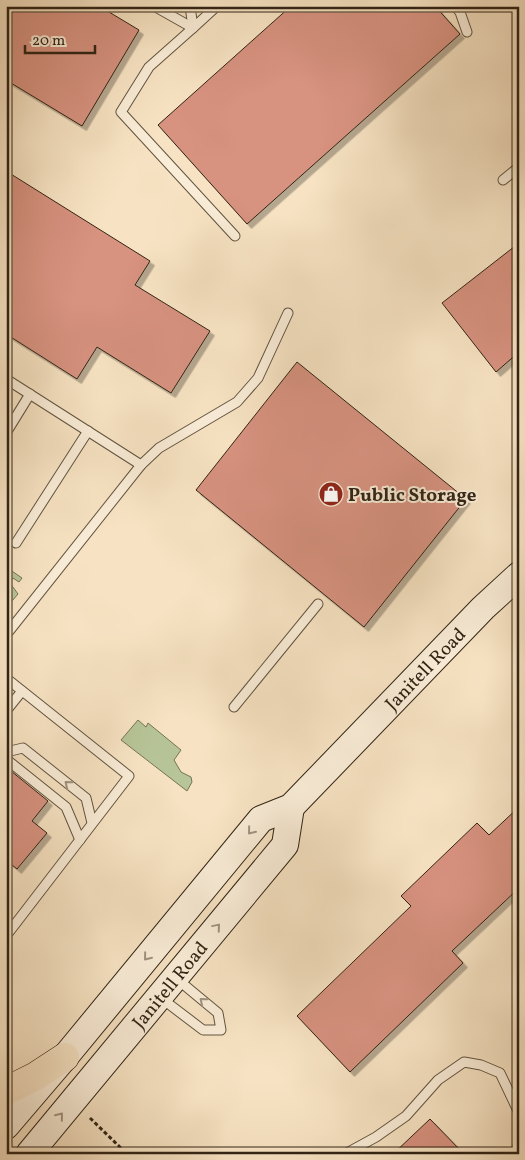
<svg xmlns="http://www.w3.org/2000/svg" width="525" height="1160" font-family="Vollkorn,serif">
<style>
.green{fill:#b7c598;stroke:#747456}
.building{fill:#d79280;stroke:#312415;filter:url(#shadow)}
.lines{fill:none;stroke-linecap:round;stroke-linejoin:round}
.lane-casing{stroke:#625440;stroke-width:11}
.secondary-casing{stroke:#312415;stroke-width:28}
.primary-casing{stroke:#312415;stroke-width:29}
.path{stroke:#312415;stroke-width:3;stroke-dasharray:4 2.5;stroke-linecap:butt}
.lane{stroke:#faedd8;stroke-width:9}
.secondary{stroke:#faedd8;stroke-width:26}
.primary{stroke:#f7e3c3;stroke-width:28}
.oneway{stroke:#a09380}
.labels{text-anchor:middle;stroke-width:4;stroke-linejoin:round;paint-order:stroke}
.poi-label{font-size:19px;font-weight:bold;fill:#312415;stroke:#faedd8;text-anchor:start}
.street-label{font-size:19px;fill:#312415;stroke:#faedd8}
</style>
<defs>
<filter id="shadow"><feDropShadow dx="4.5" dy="4.5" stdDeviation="0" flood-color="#0004"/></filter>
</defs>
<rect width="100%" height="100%" fill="#f7e3c3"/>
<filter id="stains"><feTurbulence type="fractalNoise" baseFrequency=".004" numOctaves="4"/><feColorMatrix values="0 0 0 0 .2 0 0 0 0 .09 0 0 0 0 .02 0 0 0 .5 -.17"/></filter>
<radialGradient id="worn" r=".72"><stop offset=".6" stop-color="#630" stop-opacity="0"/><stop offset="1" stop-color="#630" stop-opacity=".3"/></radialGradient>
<g class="green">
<polygon points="6,567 22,578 19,582 13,578 10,583 18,594 6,608"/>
<polygon points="138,720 146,727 148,723 181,750 174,760 181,772 191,777 192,782 187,791 121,740"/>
</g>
<g class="building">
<polygon points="6,6 99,6 139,30 82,126 6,80"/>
<polygon points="291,6 435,6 460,34 247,224 158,125"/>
<polygon points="6,171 150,261 135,285 210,331 171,393 97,347 77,379 6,334"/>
<polygon points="519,243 519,352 496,372 442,303"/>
<polygon points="297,362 466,499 364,627 196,490"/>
<polygon points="6,767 48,801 32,821 47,833 17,869 6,860"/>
<polygon points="519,807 519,888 452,951 463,963 350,1072 297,1016 411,906 401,896 477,823 489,835"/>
<polygon points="430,1119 464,1154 393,1154"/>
</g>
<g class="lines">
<defs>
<g id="lane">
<polyline points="154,6 193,28 217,6"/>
<polyline points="190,6 193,28 149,67 121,112 235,236"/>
<polyline points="455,6 460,12 467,32"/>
<polyline points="503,180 519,167"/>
<polyline points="6,379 141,465"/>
<polyline points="6,433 30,394"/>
<polyline points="16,543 88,431"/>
<polyline points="6,635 141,465 159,448 237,402 258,378 288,313"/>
<polyline points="6,678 129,776 6,936"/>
<polyline points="234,707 318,604"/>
<polyline points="6,711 22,691"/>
<polyline points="6,752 23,748 86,798 92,823"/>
<polyline points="6,759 66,807 80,840"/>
<polyline points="161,998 203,1030 221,1030 218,1013 177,979"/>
<polyline points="345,1154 376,1137 406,1116 438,1080 464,1062 481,1065 500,1073 519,1113"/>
<polyline points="516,1154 519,1142"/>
</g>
<g id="secondary">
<path id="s1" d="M 6,1126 L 65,1057 L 261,819 L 291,807 L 483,608 L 519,575"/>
<path id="s2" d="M 29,1154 L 285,845 L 291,807"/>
</g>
<polyline id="primary" points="6,1091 36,1076 65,1057"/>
</defs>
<use href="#lane" class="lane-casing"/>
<use href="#secondary" class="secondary-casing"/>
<use href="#primary" class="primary-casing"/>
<polyline class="path" points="90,1118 127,1154"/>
<use href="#lane" class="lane"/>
<use href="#secondary" class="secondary"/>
<use href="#primary" class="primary"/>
</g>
<defs><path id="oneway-chevron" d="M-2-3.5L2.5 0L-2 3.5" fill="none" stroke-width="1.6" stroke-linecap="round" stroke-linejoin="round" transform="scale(1.25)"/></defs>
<g class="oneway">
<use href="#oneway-chevron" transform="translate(68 784) rotate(-141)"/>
<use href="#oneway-chevron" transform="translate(251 831) rotate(129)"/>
<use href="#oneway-chevron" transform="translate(217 927) rotate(-50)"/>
<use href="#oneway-chevron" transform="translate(147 957) rotate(129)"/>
<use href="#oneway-chevron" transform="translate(203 1001) rotate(-141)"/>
<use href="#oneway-chevron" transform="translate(60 1116) rotate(-51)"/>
</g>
<defs>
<symbol id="shop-disc" viewBox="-11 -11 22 22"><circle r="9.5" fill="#8f2418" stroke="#faedd8"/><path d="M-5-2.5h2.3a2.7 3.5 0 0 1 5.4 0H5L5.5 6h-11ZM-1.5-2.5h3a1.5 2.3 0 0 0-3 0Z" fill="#fff"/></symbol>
</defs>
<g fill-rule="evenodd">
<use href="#shop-disc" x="317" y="480" width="28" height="28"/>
</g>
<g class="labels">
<g class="poi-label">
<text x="348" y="501">Public Storage</text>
</g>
<g class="street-label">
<text dy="7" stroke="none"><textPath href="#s1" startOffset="624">Janitell Road</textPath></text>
<text dy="7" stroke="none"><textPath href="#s2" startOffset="220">Janitell Road</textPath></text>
</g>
</g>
<rect width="525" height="1160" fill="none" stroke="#f7e3c3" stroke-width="25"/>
<rect x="8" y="8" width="510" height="1145" fill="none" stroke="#312415" stroke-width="2.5"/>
<rect x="12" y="12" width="500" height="1135" fill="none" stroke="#312415"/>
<path d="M25 45v8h70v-8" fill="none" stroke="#312415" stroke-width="2.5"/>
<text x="32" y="45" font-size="15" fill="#312415" stroke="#faedd8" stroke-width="4" paint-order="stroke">20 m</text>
<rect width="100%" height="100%" filter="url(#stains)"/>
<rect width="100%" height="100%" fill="url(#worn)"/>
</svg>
